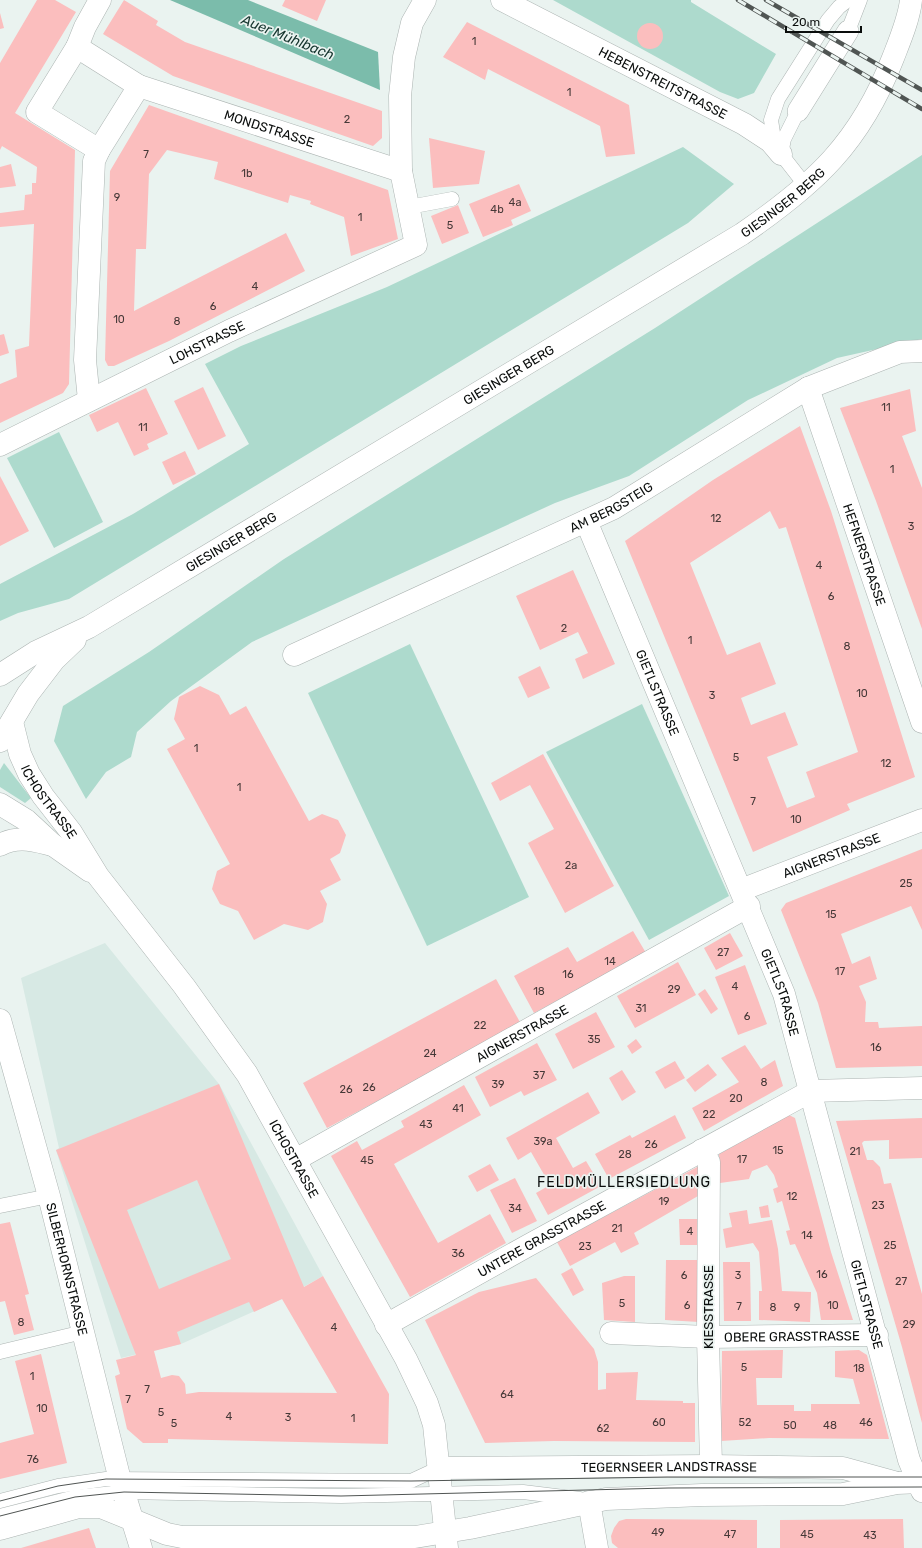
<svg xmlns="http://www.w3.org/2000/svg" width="922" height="1548" font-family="Rubik,sans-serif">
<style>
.built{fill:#d7e9e4}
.green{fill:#addacd}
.water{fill:#7bbcab}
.building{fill:#fbbebe;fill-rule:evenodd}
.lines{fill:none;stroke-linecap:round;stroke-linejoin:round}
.service-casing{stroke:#acb4b2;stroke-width:15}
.pedestrian-casing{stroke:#acb4b2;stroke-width:22}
.minor-casing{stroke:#acb4b2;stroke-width:23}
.secondary-casing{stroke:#acb4b2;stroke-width:23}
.service{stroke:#fff;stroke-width:14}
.pedestrian{stroke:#fff;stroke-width:21}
.minor{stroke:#fff;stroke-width:22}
.secondary{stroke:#fff;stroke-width:22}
.tram{stroke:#505553;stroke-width:1}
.rail-casing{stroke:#505553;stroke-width:4.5}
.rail{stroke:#eaf3f0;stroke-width:3;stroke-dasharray:9;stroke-linecap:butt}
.labels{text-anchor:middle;stroke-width:3.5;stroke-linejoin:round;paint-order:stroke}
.number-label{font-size:11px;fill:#463938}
.street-label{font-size:13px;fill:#0a0d0c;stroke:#eaf3f0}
.water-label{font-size:14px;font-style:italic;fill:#16362f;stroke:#eaf3f0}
.neighbourhood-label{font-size:14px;letter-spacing:1px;fill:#0a0d0c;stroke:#eaf3f0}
</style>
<rect width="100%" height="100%" fill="#eaf3f0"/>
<polygon class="built" points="105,943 219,1084 323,1276 282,1299 181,1344 121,1358 56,1150 59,1148 21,978"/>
<g class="green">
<polygon points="553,0 691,0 691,2 776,54 754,93 738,99 720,92"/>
<polygon points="683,147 734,184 688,223 69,599 18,613 0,621 0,584 133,514 249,444 205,364 241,346 387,287"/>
<polygon points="922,155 922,339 837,358 748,400 629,476 555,503 252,642 171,701 137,732 131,757 106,772 86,799 54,741 63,706 149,652 284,559 655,328"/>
<polygon points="59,432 103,522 54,548 7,458"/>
<polygon points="410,644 529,897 427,946 308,693"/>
<polygon points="642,704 729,896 649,940 546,752"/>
<polygon points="4,763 31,798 25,803 0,787 0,770"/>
</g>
<polygon class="water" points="170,0 248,0 378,52 380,90"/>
<g class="building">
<polygon points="37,0 55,0 76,12 15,113 75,150 69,384 63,393 0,423 0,384 17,377 15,350 29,346 34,224 0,227 0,213 24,210 25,195 32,194 32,183 36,183 37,167 2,146 0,150 0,63"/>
<polygon points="124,0 158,21 156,25 185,42 382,111 382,138 373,146 173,76 103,34"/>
<polygon points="285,0 326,0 317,21 282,6"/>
<polygon points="0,13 4,28 0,29"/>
<polygon points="467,22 629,105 635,154 606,157 600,126 488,69 485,80 443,57"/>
<circle cx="650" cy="36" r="13"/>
<polygon points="149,105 388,190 398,239 351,256 344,217 310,204 311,201 290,195 288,203 214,179 218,162 167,150 149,174 146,249 136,249 134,311 286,233 305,271 169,341 114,366 108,366 105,360 110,171"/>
<polygon points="429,138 485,151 479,184 433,188"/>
<polygon points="11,164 16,186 0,188 0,167"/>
<polygon points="519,184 531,211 511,220 513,225 483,237 469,204"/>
<polygon points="458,205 469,233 442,244 431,216"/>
<polygon points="4,334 9,353 0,356 0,335"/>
<polygon points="203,387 226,436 198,450 174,401"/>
<polygon points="146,388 168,434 147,444 149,449 134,456 118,422 97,432 89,415"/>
<polygon points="910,389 916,431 902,436 922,488 922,629 876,501 840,408"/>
<path d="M 800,426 L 831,511 L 915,777 L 847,804 L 850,810 L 753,852 L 625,541 L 713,480 ZM 770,511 L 779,529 L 786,527 L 858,752 L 806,772 L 815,797 L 787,808 L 767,757 L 798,745 L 785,712 L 751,725 L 741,698 L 776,684 L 760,642 L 727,655 L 690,563 Z"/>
<polygon points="185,451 196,474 173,485 162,462"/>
<polygon points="0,476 29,531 0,546"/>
<polygon points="573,570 615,664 583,679 575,659 588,653 578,632 540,650 516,596"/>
<polygon points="540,666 550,688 528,698 518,677"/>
<polygon points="200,686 219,695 230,715 246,706 309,821 322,814 338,820 346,835 340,853 330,859 341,880 320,891 327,904 323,922 308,930 284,924 254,940 238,911 220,904 212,889 217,871 230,864 167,749 185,739 174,719 179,697"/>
<polygon points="543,754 614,886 565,913 528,843 554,829 530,785 500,801 491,783"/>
<polygon points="922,849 922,930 911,906 841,934 852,964 870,956 877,979 859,986 866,1002 865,1022 878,1022 879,1028 922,1026 922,1066 836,1068 818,1003 781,910 786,903"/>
<polygon points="633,931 646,953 534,1013 514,976 568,947 577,962"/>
<polygon points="730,933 743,956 716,970 704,948"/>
<polygon points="678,962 696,995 635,1028 617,996"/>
<polygon points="745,965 767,1024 738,1035 715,977"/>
<polygon points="496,979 521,1024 327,1128 303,1083"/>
<polygon points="705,989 718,1009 711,1014 698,994"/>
<polygon points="596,1012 615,1047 573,1069 555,1034"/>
<polygon points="636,1039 642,1047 632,1054 627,1046"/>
<polygon points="537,1043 557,1080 524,1096 521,1091 490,1107 475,1077"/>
<polygon points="745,1045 761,1069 775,1060 783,1086 704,1131 692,1108 739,1082 721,1058"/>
<polygon points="675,1061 685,1078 665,1089 655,1072"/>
<polygon points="708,1064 717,1075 695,1092 686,1080"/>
<polygon points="622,1070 636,1092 622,1101 609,1078"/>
<path d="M 219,1084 L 304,1287 L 323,1276 L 389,1394 L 388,1444 L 168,1439 L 168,1443 L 143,1443 L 127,1429 L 115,1376 L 120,1374 L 116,1360 L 136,1355 L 56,1150 ZM 197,1180 L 231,1259 L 159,1289 L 127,1210 ZM 282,1299 L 337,1393 L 199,1392 L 186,1394 L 185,1384 L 179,1376 L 172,1375 L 161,1378 L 154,1351 L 181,1344 L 177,1332 L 249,1302 L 254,1312 Z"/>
<polygon points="464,1085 481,1115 394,1164 438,1243 490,1214 506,1243 410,1297 331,1156 357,1141 362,1150 404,1127 401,1121"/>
<polygon points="588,1092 600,1113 556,1138 573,1168 586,1161 601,1186 548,1215 536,1193 550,1185 531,1152 518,1160 506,1138"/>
<polygon points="675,1115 686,1138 609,1179 595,1154 630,1135 632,1138"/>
<polygon points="789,1115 795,1118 831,1252 853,1320 821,1320 817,1293 795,1244 790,1245 786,1231 790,1230 782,1201 777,1203 773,1189 778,1187 774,1175 767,1165 752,1171 749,1179 720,1183 719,1154"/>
<polygon points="922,1118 922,1158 889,1159 889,1140 864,1141 862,1143 867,1160 873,1160 880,1167 884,1184 891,1183 922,1294 922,1423 902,1347 836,1121"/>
<polygon points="490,1164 499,1180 477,1192 468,1176"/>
<polygon points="699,1166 698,1196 634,1233 639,1244 621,1253 615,1242 570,1266 557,1242"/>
<polygon points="515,1178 537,1221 512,1233 490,1190"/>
<polygon points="768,1205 770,1217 761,1218 759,1207"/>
<polygon points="747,1210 749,1224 772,1220 778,1249 782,1291 811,1292 810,1322 759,1320 759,1291 762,1291 759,1252 753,1243 726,1248 723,1229 732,1227 729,1213"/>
<polygon points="679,1219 698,1219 698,1245 680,1245"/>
<polygon points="10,1222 29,1294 25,1295 34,1330 14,1335 5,1301 0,1302 0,1224"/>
<polygon points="666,1260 699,1260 699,1322 665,1320"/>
<polygon points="723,1262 750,1262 751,1321 724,1321"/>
<polygon points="572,1268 584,1290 573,1296 561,1274"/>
<polygon points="624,1276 635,1276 635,1322 604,1320 602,1283"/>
<polygon points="536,1278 594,1349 598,1362 598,1390 606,1389 606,1373 638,1372 636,1400 683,1401 683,1403 695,1403 695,1442 554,1441 485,1443 425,1320 479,1292"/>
<polygon points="783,1350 782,1378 756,1378 757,1405 794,1405 794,1411 811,1411 811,1404 860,1404 853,1379 835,1377 835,1351 859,1350 867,1355 889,1439 769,1438 721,1441 722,1351"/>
<polygon points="41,1354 67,1463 0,1479 0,1443 34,1434 15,1361"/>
<polygon points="626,1519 757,1520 757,1548 618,1548 612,1543 611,1536 614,1528 619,1521"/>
<polygon points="903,1519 904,1548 780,1548 780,1520"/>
<polygon points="89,1528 96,1548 21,1548"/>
</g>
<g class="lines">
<defs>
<g id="service">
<polyline points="848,31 860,0"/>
<polyline points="781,154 784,139 798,111"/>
<polyline points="806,186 781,154 774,139 771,120 778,99 828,20 839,7 848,0"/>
<polyline points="409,207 452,199"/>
<polyline points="0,1206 49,1196"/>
<polyline points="0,1352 83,1332"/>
<polyline points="0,1501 58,1486 106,1479 411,1481 439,1468"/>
<polyline points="0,1516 75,1497 124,1492 341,1496 523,1492 580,1499"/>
</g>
<polyline id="pedestrian" points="798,111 848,31"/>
<g id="minor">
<path id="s1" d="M 502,0 L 744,124 L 770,141 L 781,154"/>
<polygon points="77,47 139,86 99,150 37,112"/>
<polyline points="77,47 85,27 100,0"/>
<path id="s2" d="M 139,86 L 401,171"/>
<path id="s3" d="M 808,388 L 922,722"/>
<polyline points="89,400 85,360 94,161 99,150"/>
<path id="s4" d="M 0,445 L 229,331 L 416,245 L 401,171 L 400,96 L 404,57 L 412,23 L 425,0"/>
<path id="s5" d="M 586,521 L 784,994 L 909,1460 L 922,1491"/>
<path id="s6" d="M 294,655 L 614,508 L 808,388 L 900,352 L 922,351"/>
<path id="s7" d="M 741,890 L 922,820"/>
<polyline points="702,1150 709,1162 708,1337 711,1466"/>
<path id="s8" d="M 295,1160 L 749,906"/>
<path id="s9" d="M 386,1325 L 529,1245 L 811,1091 L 922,1088"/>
<path id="s10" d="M 611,1333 L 708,1337 L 877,1335"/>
<polyline points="589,1502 597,1548"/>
</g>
<g id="secondary">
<path id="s11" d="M 0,675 L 36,652 L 89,627 L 742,234 C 815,184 860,143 893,58 C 900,40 909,19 911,0"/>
<path id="s12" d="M 12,722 L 20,754 L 29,774 L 43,796 L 71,832 L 98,876 L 184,986 L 247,1074 L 406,1359 L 427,1403 L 434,1425 L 447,1548"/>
<polyline points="0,741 28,694 54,660 75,640"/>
<polyline points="0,804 26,820 53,845 90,871"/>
<path d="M 0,845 C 18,835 35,841 53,845"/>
<path id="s13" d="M 0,1020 L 49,1196 L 120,1480 L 141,1548"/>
<path id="s14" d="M 439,1468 L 711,1466 L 843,1468 L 894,1482"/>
<polyline points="0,1529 79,1507 101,1507 167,1534 182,1537 415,1537 470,1528 606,1499 702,1495 843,1494 897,1483 922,1482"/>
</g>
</defs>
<use href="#service" class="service-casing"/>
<use href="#pedestrian" class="pedestrian-casing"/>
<use href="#minor" class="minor-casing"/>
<use href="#secondary" class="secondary-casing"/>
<use href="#service" class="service"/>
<use href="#pedestrian" class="pedestrian"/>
<use href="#minor" class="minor"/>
<use href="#secondary" class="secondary"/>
<g class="tram">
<polyline points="0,1501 58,1486 106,1479 411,1481 667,1477 922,1477"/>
<polyline points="0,1516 75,1497 124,1492 341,1496 668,1488 922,1487"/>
</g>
<defs>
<g id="rail">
<polyline points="738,0 922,109"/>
<polyline points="766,0 922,90"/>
</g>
</defs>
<use href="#rail" class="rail-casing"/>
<use href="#rail" class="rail"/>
</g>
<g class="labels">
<g class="number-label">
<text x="474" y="45">1</text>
<text x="569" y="96">1</text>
<text x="347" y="123">2</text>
<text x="146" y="158">7</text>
<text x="247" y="177">1b</text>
<text x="117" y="201">9</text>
<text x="515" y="206">4a</text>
<text x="497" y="213">4b</text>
<text x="360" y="221">1</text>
<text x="450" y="229">5</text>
<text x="255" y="290">4</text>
<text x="213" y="310">6</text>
<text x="119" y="323">10</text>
<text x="177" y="325">8</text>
<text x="886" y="411">11</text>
<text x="143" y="431">11</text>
<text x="892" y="473">1</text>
<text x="716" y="522">12</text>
<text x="911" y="530">3</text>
<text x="819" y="569">4</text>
<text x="831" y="600">6</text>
<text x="564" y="632">2</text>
<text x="690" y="644">1</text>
<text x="847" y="650">8</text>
<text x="862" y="697">10</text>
<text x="712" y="699">3</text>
<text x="196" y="752">1</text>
<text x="736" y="761">5</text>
<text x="886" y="767">12</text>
<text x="239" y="791">1</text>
<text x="753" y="805">7</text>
<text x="796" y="823">10</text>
<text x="571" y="869">2a</text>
<text x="906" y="887">25</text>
<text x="831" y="918">15</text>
<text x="723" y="956">27</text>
<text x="610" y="965">14</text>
<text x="840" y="975">17</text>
<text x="568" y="978">16</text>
<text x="735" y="990">4</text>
<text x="674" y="993">29</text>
<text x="539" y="995">18</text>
<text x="641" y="1012">31</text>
<text x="747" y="1020">6</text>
<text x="480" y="1029">22</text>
<text x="594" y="1043">35</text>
<text x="876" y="1051">16</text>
<text x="430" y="1057">24</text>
<text x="539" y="1079">37</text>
<text x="764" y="1086">8</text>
<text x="498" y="1088">39</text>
<text x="369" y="1091">26</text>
<text x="346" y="1093">26</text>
<text x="736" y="1102">20</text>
<text x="458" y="1112">41</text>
<text x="709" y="1118">22</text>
<text x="426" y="1128">43</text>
<text x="543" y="1145">39a</text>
<text x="651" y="1148">26</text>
<text x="778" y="1154">15</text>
<text x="855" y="1155">21</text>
<text x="625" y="1158">28</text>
<text x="742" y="1163">17</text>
<text x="367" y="1164">45</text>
<text x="792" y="1200">12</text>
<text x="664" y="1205">19</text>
<text x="878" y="1209">23</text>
<text x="515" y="1212">34</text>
<text x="617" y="1232">21</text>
<text x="690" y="1235">4</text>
<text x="807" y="1239">14</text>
<text x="890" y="1249">25</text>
<text x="585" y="1250">23</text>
<text x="458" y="1257">36</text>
<text x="822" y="1278">16</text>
<text x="684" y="1279">6</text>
<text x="738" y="1279">3</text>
<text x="901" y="1285">27</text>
<text x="622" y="1307">5</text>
<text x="687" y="1309">6</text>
<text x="833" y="1309">10</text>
<text x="739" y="1310">7</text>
<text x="773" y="1311">8</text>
<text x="797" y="1311">9</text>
<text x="21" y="1326">8</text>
<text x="909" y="1328">29</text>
<text x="334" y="1331">4</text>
<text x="744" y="1371">5</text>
<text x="859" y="1372">18</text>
<text x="32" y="1380">1</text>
<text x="147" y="1393">7</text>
<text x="507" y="1398">64</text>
<text x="128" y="1403">7</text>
<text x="42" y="1412">10</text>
<text x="161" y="1416">5</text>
<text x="229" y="1420">4</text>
<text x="288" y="1421">3</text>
<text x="353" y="1422">1</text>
<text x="659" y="1426">60</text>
<text x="745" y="1426">52</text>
<text x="866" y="1426">46</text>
<text x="174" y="1427">5</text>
<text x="790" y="1429">50</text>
<text x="830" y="1429">48</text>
<text x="603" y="1432">62</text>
<text x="33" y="1463">76</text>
<text x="658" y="1536">49</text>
<text x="730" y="1538">47</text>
<text x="807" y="1538">45</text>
<text x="870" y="1539">43</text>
</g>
<g class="street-label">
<text dy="5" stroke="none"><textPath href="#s1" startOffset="181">HEBENSTREITSTRASSE</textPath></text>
<text dy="5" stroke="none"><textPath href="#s2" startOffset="137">MONDSTRASSE</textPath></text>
<text dy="5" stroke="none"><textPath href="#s11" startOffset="915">GIESINGER BERG</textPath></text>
<text dy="5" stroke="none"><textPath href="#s4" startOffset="231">LOHSTRASSE</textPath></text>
<text dy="5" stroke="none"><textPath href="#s11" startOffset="591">GIESINGER BERG</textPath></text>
<text dy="5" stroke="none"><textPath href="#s6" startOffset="350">AM BERGSTEIG</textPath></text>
<text dy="5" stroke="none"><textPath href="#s11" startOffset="267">GIESINGER BERG</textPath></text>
<text dy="5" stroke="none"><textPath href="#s3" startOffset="176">HEFNERSTRASSE</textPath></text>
<text dy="5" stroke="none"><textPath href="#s5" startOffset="186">GIETLSTRASSE</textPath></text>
<text dy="5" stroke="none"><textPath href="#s12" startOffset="89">ICHOSTRASSE</textPath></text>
<text dy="5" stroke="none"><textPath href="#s7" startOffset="97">AIGNERSTRASSE</textPath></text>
<text dy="5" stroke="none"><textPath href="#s5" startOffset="510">GIETLSTRASSE</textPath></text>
<text dy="5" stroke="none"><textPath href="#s8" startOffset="260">AIGNERSTRASSE</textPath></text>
<text dy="5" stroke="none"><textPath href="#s12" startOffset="523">ICHOSTRASSE</textPath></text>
<text dy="5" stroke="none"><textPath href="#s9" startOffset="178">UNTERE GRASSTRASSE</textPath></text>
<text dy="5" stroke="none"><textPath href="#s13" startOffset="258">SILBERHORNSTRASSE</textPath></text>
<text dy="5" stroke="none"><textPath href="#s5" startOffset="834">GIETLSTRASSE</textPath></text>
<text transform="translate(708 1307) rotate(-90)" y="5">KIESSTRASSE</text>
<text dy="5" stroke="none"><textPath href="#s10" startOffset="181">OBERE GRASSTRASSE</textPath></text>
<text dy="5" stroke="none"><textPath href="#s14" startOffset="230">TEGERNSEER LANDSTRASSE</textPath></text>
</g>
<g class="water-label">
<text transform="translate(288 37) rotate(22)" y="5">Auer Mühlbach</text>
</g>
<g class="neighbourhood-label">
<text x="624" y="1187">FELDMÜLLERSIEDLUNG</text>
</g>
</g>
<path d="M786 26v6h75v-6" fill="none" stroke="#0a0d0c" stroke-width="2"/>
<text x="792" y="26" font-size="12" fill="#0a0d0c" stroke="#eaf3f0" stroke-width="3" paint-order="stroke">20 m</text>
</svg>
